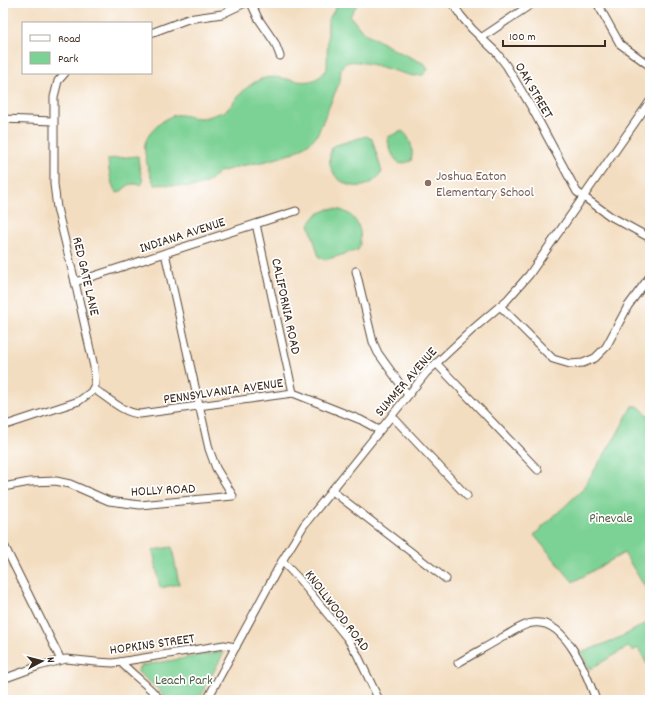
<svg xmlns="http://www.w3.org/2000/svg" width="653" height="703" font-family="Dekko,sans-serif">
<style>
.green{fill:#7cd194;stroke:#5c7e59}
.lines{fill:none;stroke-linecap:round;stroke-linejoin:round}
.minor-casing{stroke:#574536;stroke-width:9}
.minor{stroke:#fff;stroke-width:7}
.education-dot{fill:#8d6e63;stroke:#fff;stroke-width:1.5}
.labels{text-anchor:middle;stroke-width:3.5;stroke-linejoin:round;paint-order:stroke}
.street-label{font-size:14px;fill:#3b2a1e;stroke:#fff}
.education-label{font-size:14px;fill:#785e54;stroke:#fff;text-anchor:start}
.park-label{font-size:14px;fill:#4e5c41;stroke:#fff}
</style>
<rect width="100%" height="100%" fill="#fff"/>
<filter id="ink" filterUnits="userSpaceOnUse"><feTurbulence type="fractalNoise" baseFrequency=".025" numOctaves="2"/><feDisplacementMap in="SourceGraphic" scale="8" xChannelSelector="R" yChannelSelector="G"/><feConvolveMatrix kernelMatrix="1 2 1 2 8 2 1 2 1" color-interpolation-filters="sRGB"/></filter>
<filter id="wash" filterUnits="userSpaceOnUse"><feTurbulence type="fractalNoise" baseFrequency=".012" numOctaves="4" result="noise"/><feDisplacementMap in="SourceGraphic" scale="16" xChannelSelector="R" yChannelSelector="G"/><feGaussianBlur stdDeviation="0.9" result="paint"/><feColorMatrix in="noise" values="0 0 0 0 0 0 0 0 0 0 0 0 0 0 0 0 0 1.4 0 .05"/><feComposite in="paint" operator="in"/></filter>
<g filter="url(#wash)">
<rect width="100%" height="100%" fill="#f3ddc0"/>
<g class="green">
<path d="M 339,3 L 358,3 L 350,16 L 362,31 L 393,49 L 425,64 L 428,70 L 423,75 L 414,76 C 399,73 361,59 349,62 C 345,63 343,65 341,68 L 340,81 L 318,133 C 306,153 273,160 252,164 C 247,165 241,165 236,167 C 230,169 225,171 219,172 C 196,197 183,182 155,185 C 150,178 143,152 145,144 C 147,133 165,117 175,115 C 183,114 192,118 200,118 C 207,118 216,114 223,112 C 230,109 233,102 238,97 C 244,89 255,80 265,78 C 288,73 309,94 327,69 L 328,20 Z"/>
<path d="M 402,131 C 411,137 414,151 411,161 L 400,164 C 392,157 388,147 388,137 Z"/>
<path d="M 366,136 L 372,139 L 382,172 C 363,203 317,179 333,146 Z"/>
<path d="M 138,156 L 139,166 L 143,182 L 141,185 C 139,185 137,184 135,184 C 127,183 123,192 117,193 C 111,188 108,166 108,159 Z"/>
<path d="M 329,209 C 352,207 367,229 358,250 L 325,260 L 319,257 L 309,224 L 317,214 Z"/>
<polygon points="632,406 638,406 650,417 650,595 624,553 573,582 534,535 581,491 616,436"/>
<polygon points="172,547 179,584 160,588 153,550"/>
<polygon points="650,621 650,669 638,648 632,651 628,647 590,669 581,653 621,637"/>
<polygon points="221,652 223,652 223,654 199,700 167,700 157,688 138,672 139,667 144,665"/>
</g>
</g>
<g filter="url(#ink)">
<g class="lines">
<defs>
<g id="minor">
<polyline points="251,3 258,18 275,43 280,56"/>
<polyline points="452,3 461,16 472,29 496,52 506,65 533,110 577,192 610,216 650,238"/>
<polyline points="597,3 620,44 650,66"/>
<polyline points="151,33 188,19 222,14 245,3"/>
<polyline points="481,38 533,3"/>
<polyline points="3,119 53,121"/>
<polyline points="256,224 293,393"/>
<polyline points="356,271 373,342 378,353 408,395"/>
<polyline points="75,282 296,211"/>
<polyline points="500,306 553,359 570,364 583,363 595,358 606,347 628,306 650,276"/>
<polyline points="436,363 538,470"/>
<path d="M 94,389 C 108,398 123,413 140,414 L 293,393 L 361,420 L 379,430"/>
<polyline points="392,416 467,496"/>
<polyline points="3,426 79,401 91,392 95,385 94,367 75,282 57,208 54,184 54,97 58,81 65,73"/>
<polyline points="3,487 30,482 56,481 70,484 109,501 140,505 233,496 216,468 209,449 165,253"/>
<polyline points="331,490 446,579"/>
<polyline points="3,543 61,660"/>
<polyline points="282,561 299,579 347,638 357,654 379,700"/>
<path d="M 121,662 C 133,676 149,685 160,700"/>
<path d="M 458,663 C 473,654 488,646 503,637 C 513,632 522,624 533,623 C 566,618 587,675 596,700"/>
<polyline points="3,679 39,666 66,659 96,662 113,663 224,645 236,647"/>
<polyline points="207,700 282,561 304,525 426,373 473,329 507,300 529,275 650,101"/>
</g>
</defs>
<use href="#minor" class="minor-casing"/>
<use href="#minor" class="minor"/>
</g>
</g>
<circle class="education-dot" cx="428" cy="183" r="4"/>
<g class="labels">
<g class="street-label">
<text transform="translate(535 90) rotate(60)" y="5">OAK STREET</text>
<text transform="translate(182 234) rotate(-18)" y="5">INDIANA AVENUE</text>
<text transform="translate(87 276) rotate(77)" y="5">RED GATE LANE</text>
<text transform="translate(287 306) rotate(78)" y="5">CALIFORNIA ROAD</text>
<text transform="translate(405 381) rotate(-49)" y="5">SUMMER AVENUE</text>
<text transform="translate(223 390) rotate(-8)" y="5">PENNSYLVANIA AVENUE</text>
<text transform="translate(163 489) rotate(-3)" y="5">HOLLY ROAD</text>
<text transform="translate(338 610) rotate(53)" y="5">KNOLLWOOD ROAD</text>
<text transform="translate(152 643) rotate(-8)" y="5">HOPKINS STREET</text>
</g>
<g class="education-label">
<text x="436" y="180">Joshua Eaton<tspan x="436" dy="16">Elementary School</tspan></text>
</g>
<g class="park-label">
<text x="611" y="522">Pinevale</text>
<text x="184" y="684">Leach Park</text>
</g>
</g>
<rect width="653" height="703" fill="none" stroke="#fff" stroke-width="16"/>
<rect x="22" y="22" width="130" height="52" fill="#ffffff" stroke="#b1aaa5"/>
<rect x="30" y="35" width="20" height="6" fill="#ffffff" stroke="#b1aaa5"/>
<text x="58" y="42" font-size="12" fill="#3b2a1e">Road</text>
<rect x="30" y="52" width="20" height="12" fill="#7cd194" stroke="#b1aaa5"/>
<text x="58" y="62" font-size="12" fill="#3b2a1e">Park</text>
<g transform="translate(42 661) rotate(83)" stroke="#ffffff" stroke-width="3" paint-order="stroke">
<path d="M0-3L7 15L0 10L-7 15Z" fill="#3b2a1e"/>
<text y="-6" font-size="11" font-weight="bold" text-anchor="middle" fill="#3b2a1e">N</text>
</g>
<path d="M503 40v6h102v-6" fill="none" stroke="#3b2a1e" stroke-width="2"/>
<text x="509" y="40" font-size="12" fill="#3b2a1e" stroke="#ffffff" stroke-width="3" paint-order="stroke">100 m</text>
</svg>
